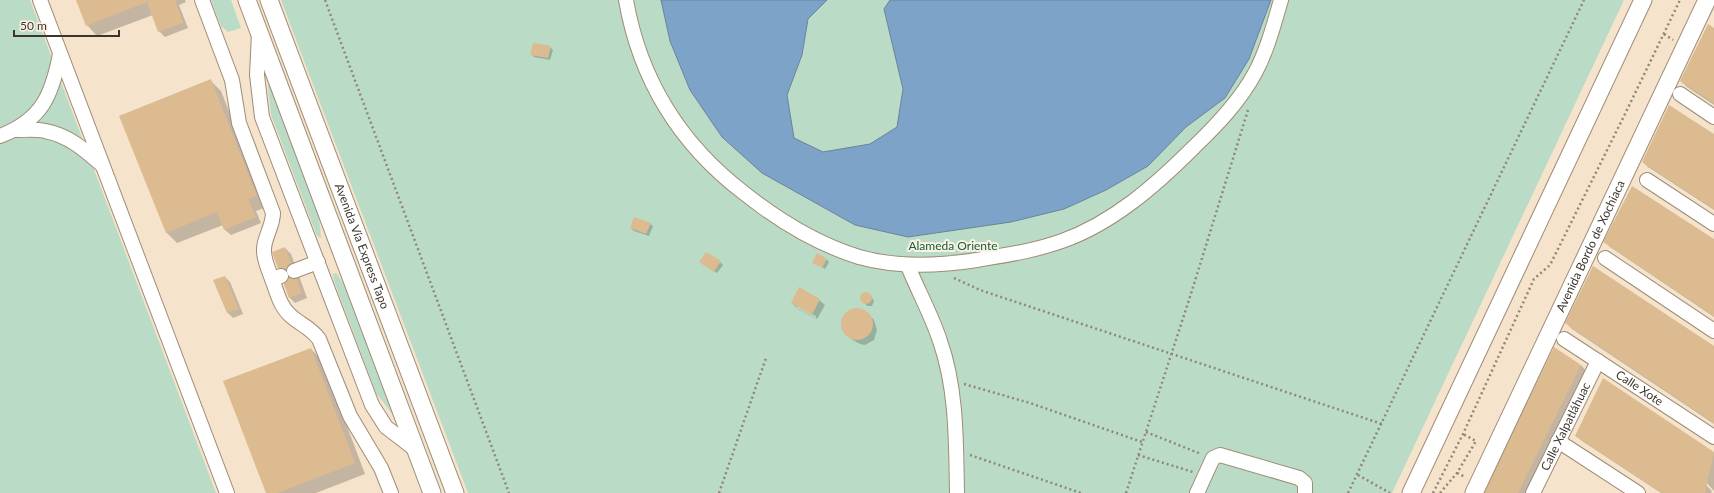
<svg xmlns="http://www.w3.org/2000/svg" width="1714" height="493" font-family="Lato,sans-serif">
<style>
.green{fill:#badcc6}
.water{fill:#7da4c8;stroke:#6a8399}
.shadow{fill:#0003;fill-rule:evenodd}
.building{fill:#dbbb8f}
.lines{fill:none;stroke-linecap:round;stroke-linejoin:round}
.minor-casing{stroke:#9e8d77;stroke-width:16}
.major-casing{stroke:#9e8d77;stroke-width:19}
.path{stroke:#928676;stroke-width:2.5;stroke-dasharray:2 3;stroke-linecap:butt}
.minor{stroke:#fff;stroke-width:14}
.major{stroke:#fff;stroke-width:17}
.labels{text-anchor:middle;stroke-width:4;stroke-linejoin:round;paint-order:stroke}
.park-label{font-size:12px;fill:#10623c;stroke:#fcf1e3}
.street-label{font-size:12px;fill:#3c352c;stroke:#fcf1e3}
</style>
<rect width="100%" height="100%" fill="#f5e3cb"/>
<g class="green">
<polygon points="0,0 30,0 216,493 0,493"/>
<polygon points="211,0 231,0 241,28 228,32 221,26"/>
<polygon points="281,0 1624,0 1392,493 468,493"/>
<polygon points="270,84 319,216 321,238 317,236 271,115 268,88 268,85"/>
<polygon points="335,273 337,274 352,297 394,413 393,415 376,393 334,281 333,274"/>
</g>
<polygon class="water" points="661,0 827,0 808,19 802,55 787,95 794,138 823,152 870,144 897,127 903,89 884,9 890,0 1271,0 1249,59 1225,98 1186,127 1148,166 1106,190 1064,209 1011,222 908,237 855,225 762,173 722,137 690,90 670,41"/>
<g class="shadow">
<polygon points="77,0 185,0 186,2 179,5 188,28 165,37 159,31 153,15 97,36 87,25"/>
<polygon points="1714,29 1714,105 1687,87 1681,81"/>
<polygon points="550,47 553,50 550,60 534,57 532,54"/>
<polygon points="210,80 221,91 267,207 256,211 261,223 231,235 225,230 223,225 177,243 166,232"/>
<polygon points="1714,136 1714,210 1648,167 1643,162"/>
<polygon points="650,224 653,226 649,236 634,231 631,228"/>
<polygon points="1714,240 1714,317 1610,247 1605,242"/>
<polygon points="285,248 291,254 307,298 295,303 289,297"/>
<polygon points="826,259 829,262 825,269 814,263"/>
<polygon points="720,262 723,265 717,273 703,264"/>
<polygon points="225,277 230,282 243,314 233,318 228,313 214,281"/>
<polygon points="866,293 871,296 874,301 872,306 867,306 861,298 861,296"/>
<path d="M 819,300 L 825,305 L 817,319 L 798,309 L 792,303 ZM 797,306 L 816,316 L 816,318 L 797,308 Z"/>
<polygon points="854,309 864,311 868,314 874,320 877,330 874,340 865,345 860,344 851,339 845,333 842,324 846,314"/>
<polygon points="1566,323 1714,347 1714,424 1572,329"/>
<polygon points="311,349 322,360 365,474 316,493 267,493"/>
<polygon points="1581,365 1586,371 1527,493 1484,493"/>
<polygon points="1603,380 1714,453 1714,491 1706,482 1706,485 1712,491 1711,493 1661,493 1582,441 1576,436"/>
</g>
<g class="building">
<polygon points="76,0 175,0 183,23 158,32 147,2 86,26"/>
<polygon points="1708,24 1714,28 1714,103 1680,81"/>
<polygon points="533,43 551,46 548,58 530,55"/>
<polygon points="211,79 257,196 248,199 256,217 224,230 217,212 166,233 119,116"/>
<polygon points="1669,105 1714,134 1714,209 1642,162"/>
<polygon points="1632,186 1714,239 1714,316 1603,242"/>
<polygon points="634,217 651,223 646,234 630,228"/>
<polygon points="285,247 302,293 289,298 272,252"/>
<polygon points="706,252 721,261 714,272 699,262"/>
<polygon points="817,253 827,259 822,268 812,263"/>
<polygon points="1593,266 1714,346 1714,423 1565,323"/>
<polygon points="225,276 239,309 227,313 213,280"/>
<polygon points="799,287 820,299 812,315 791,303"/>
<circle cx="866" cy="298" r="6"/>
<circle cx="857" cy="324" r="16"/>
<polygon points="1554,347 1581,365 1518,493 1483,493"/>
<polygon points="311,348 355,463 278,493 266,493 223,381"/>
<polygon points="1603,378 1714,452 1705,493 1662,493 1575,436"/>
</g>
<g class="lines">
<defs>
<g id="minor">
<polyline points="40,0 227,493"/>
<path d="M 202,0 L 232,80 L 239,123 L 273,213 C 273,227 263,239 264,251 C 264,260 269,271 272,279 L 281,276"/>
<path d="M 626,0 C 640,80 680,144 744,193 C 778,220 817,244 859,257 C 898,268 938,266 977,260 C 1006,255 1034,251 1062,241 C 1113,223 1156,185 1194,147 C 1217,125 1240,101 1255,73 C 1267,51 1274,24 1281,0"/>
<polyline points="259,33 257,75 262,117 372,405 386,427 416,450"/>
<polyline points="1680,94 1714,117"/>
<path d="M 17,130 C 26,130 36,129 45,131 C 68,135 85,150 102,165"/>
<path d="M 0,136 C 42,120 52,95 60,54"/>
<polyline points="1647,180 1714,224"/>
<polyline points="1605,258 1714,331"/>
<path d="M 908,266 C 918,291 932,316 940,341 C 957,389 956,443 957,493"/>
<polyline points="294,271 318,262"/>
<path d="M 272,279 C 277,292 280,307 291,316 C 301,325 310,327 319,339 L 350,416 L 381,468 L 391,493"/>
<path id="s1" d="M 1564,339 L 1714,437"/>
<polyline points="1558,441 1638,493"/>
<polyline points="1197,493 1213,458 1220,455 1299,478 1305,483 1305,493"/>
<path id="s2" d="M 1533,493 L 1598,361"/>
</g>
<g id="major">
<polyline points="247,0 432,493"/>
<path id="s3" d="M 269,0 L 455,493"/>
<polyline points="1411,493 1643,0"/>
<path id="s4" d="M 1474,493 L 1707,0"/>
</g>
</defs>
<use href="#minor" class="minor-casing"/>
<use href="#major" class="major-casing"/>
<g class="path">
<polyline points="325,0 509,493"/>
<polyline points="1664,34 1673,40"/>
<polyline points="954,278 980,290 1382,424"/>
<polyline points="964,384 1030,403 1142,442"/>
<polyline points="1146,432 1201,454"/>
<polyline points="970,455 1081,493"/>
<polyline points="1138,455 1193,472"/>
<polyline points="1457,473 1465,477"/>
<polyline points="1358,475 1390,493"/>
<polyline points="719,493 766,358"/>
<polyline points="1126,493 1189,300 1248,110"/>
<polyline points="1348,493 1584,0"/>
<polyline points="1433,493 1463,434 1534,279 1550,265 1553,259 1625,114 1680,0"/>
<polyline points="1440,493 1457,473 1476,441 1463,434"/>
</g>
<use href="#minor" class="minor"/>
<use href="#major" class="major"/>
</g>
<g class="labels">
<g class="park-label">
<text x="953" y="250">Alameda Oriente</text>
</g>
<g class="street-label">
<text dy="4" stroke="none"><textPath href="#s3" startOffset="263">Avenida Vía Express Tapo</textPath></text>
<text dy="4" stroke="none"><textPath href="#s4" startOffset="273">Avenida Bordo de Xochiaca</textPath></text>
<text dy="4" stroke="none"><textPath href="#s1" startOffset="90">Calle Xote</textPath></text>
<text dy="4" stroke="none"><textPath href="#s2" startOffset="74">Calle Xalpatláhuac</textPath></text>
</g>
</g>
<path d="M14 30v6h105v-6" fill="none" stroke="#3c352c" stroke-width="2"/>
<text x="20" y="30" font-size="12" fill="#3c352c" stroke="#fcf1e3" stroke-width="3" paint-order="stroke">50 m</text>
</svg>
